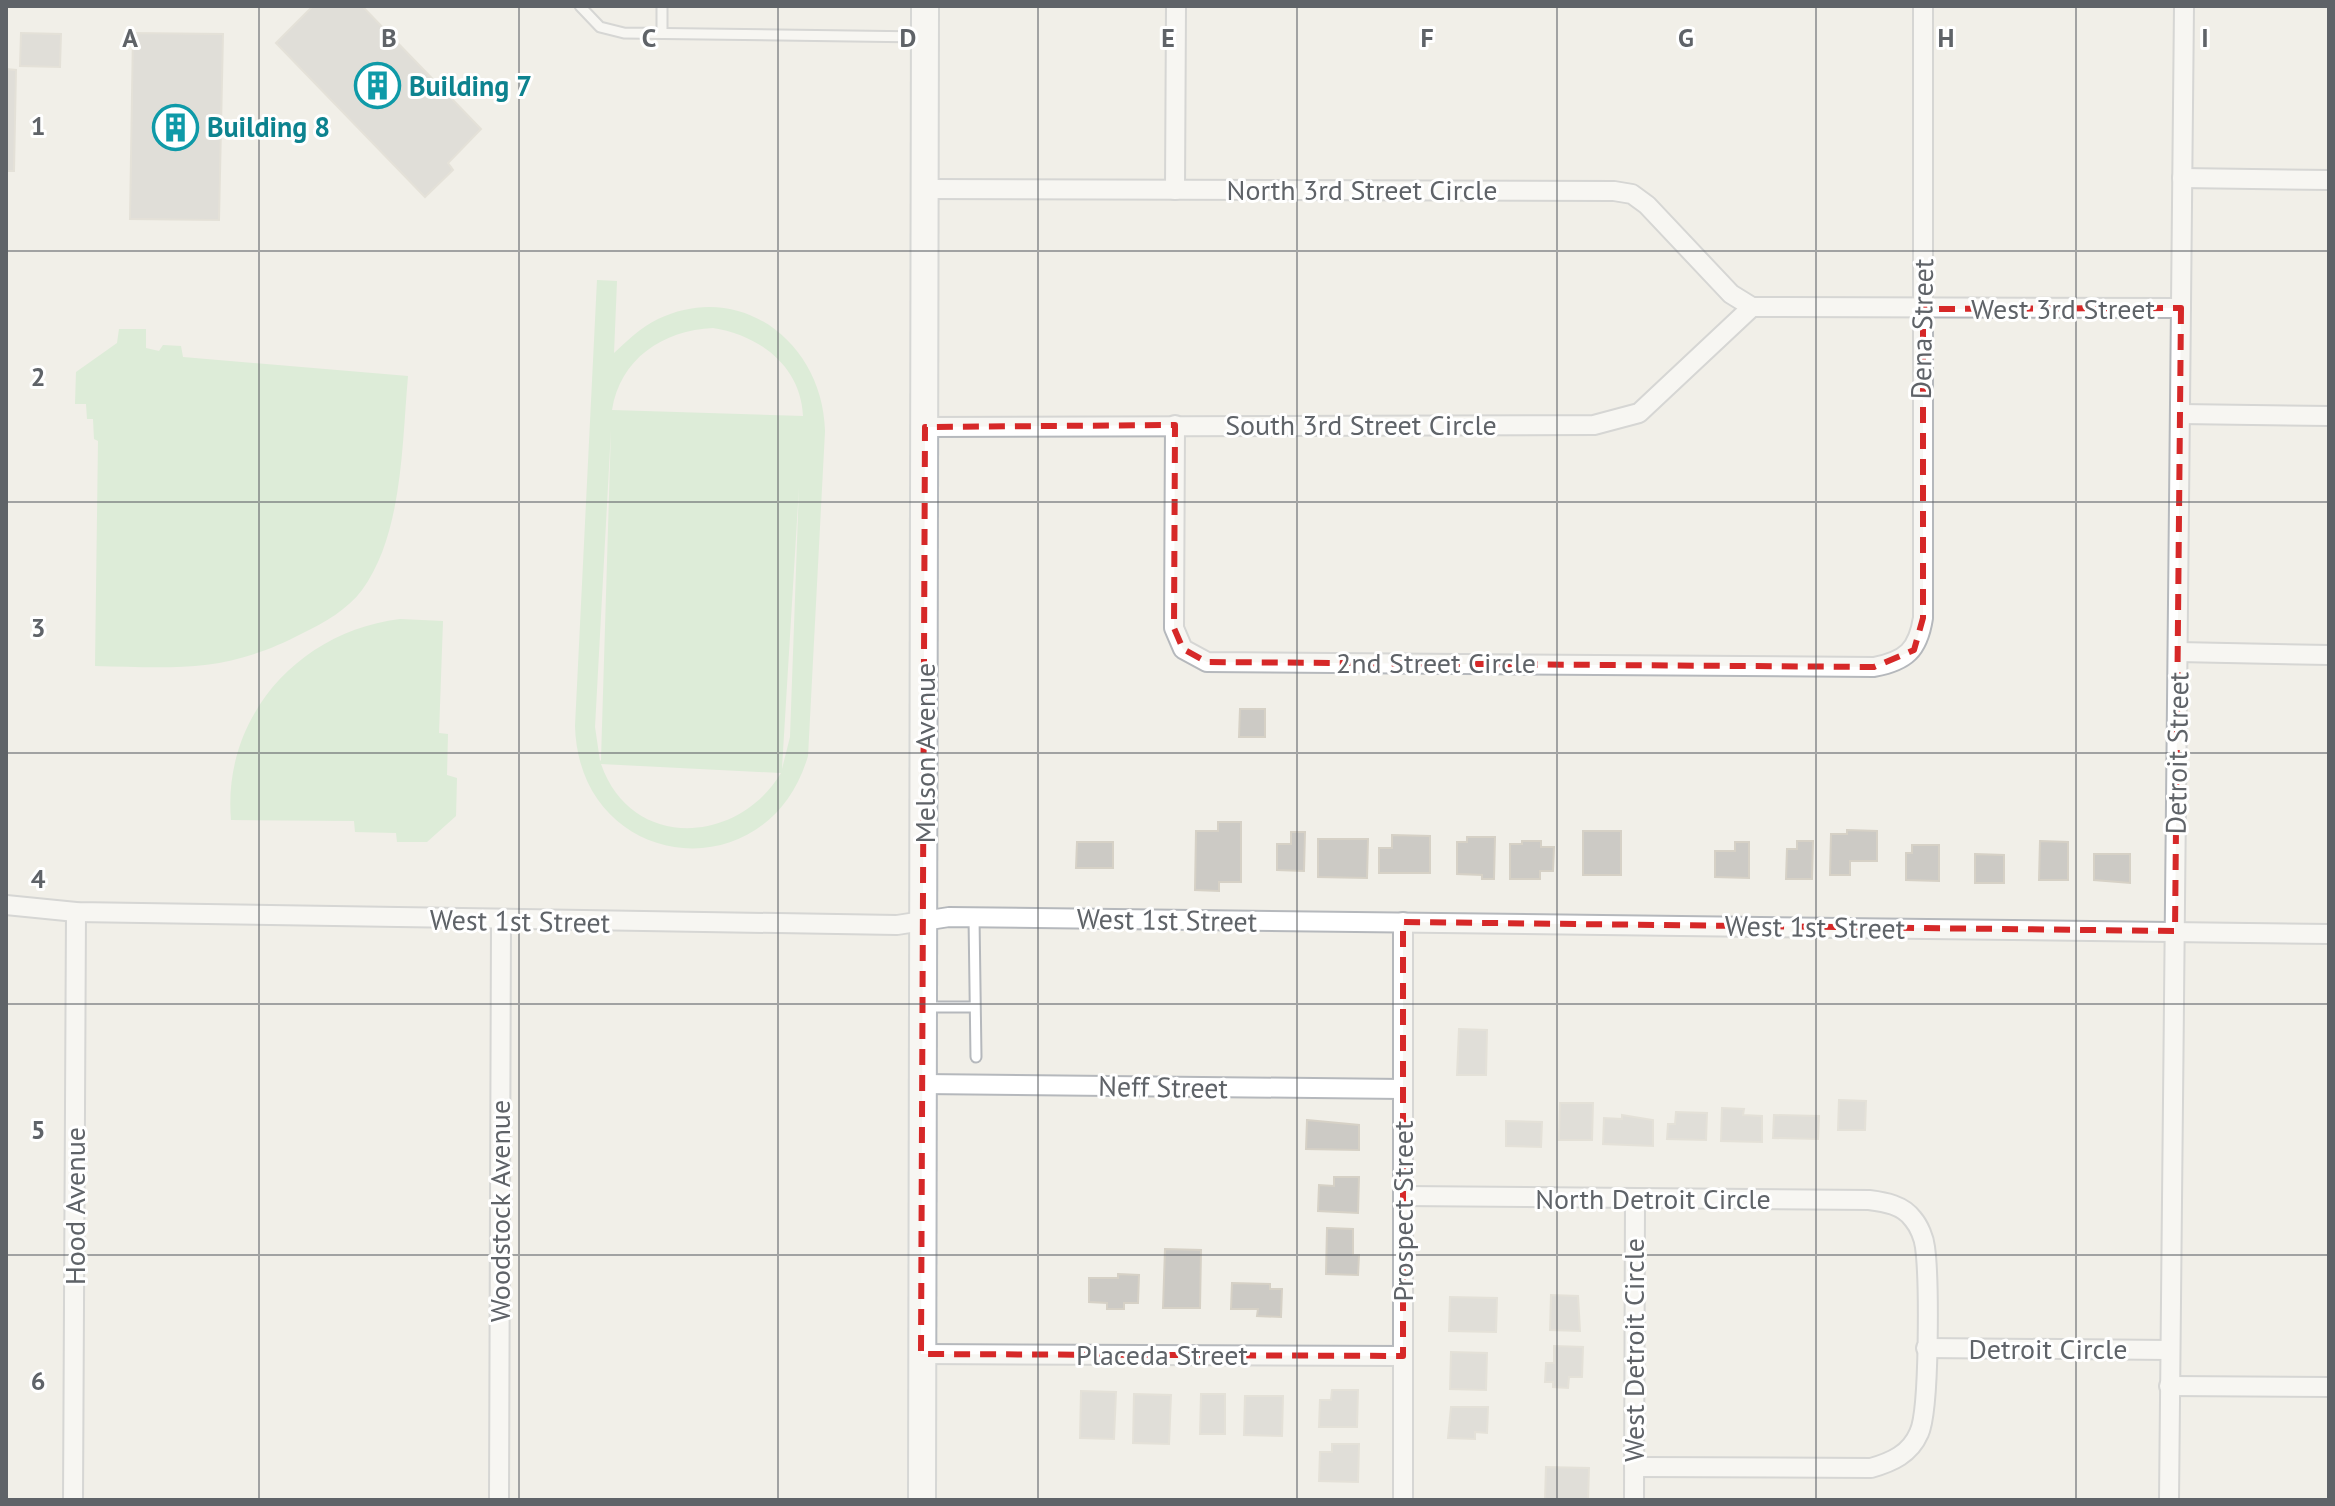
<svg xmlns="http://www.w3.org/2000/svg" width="2335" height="1506" font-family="'PT Sans',sans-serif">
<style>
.green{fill:#c5e8c5;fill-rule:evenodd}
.building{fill:#cccac5;stroke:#d6d1c6;stroke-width:2}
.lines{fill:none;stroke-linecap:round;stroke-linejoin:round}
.lane-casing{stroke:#b5b8bc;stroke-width:13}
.street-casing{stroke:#b5b8bc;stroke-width:22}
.secondary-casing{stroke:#b6babf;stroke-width:30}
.lane{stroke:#fff;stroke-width:9}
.street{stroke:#fff;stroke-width:18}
.secondary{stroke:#fff;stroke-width:26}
.marked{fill:none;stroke:#d62828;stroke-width:6;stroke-dasharray:16 10;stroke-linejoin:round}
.grid{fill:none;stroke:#5f6368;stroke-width:2;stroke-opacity:0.55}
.labels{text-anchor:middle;stroke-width:6;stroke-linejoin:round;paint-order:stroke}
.culture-label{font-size:28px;font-weight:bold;fill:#0d838f;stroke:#fff;text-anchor:start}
.street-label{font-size:28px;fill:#5f6368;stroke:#fff}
.grid-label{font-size:26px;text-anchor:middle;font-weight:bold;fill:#5f6368;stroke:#fff;stroke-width:6;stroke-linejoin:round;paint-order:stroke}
</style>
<rect width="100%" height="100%" fill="#f1efe8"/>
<g class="green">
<path d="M 597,280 L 617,281 L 614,353 C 628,340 640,328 658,319 C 742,279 823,344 825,431 L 808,756 C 767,895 579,871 575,726 ZM 713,328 C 759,335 801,366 803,416 L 612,410 C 620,359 663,330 713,328 ZM 611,430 L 601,760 L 600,761 L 595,727 ZM 799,487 L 790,737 L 782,769 L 782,768 ZM 601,764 L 781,773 C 738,845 631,851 601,764 Z"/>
<path d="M 119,329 L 146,329 L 146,348 L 159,351 L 163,345 L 181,346 L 183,357 L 408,376 C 402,442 403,534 362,590 C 348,609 324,623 303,633 C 227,673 178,668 95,666 L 98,441 L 94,439 L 93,419 L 87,419 L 86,404 L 75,404 L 76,372 L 117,343 Z"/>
<path d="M 400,619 L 443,621 L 439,733 L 448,734 L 447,775 L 457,778 L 456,816 L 427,842 L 397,842 L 396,833 L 355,832 L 354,821 L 231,820 C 222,716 300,631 400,619 Z"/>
</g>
<g class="building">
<polygon points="313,6 362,6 481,129 448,163 453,170 425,197 276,43"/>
<polygon points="21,33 61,34 60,67 20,66"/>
<polygon points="133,33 223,34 219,220 130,219"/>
<polygon points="6,69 16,70 14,171 6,171"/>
<polygon points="1240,709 1265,709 1265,737 1239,737"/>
<polygon points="1218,822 1241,822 1241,882 1219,882 1219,891 1195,890 1196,831 1218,831"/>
<polygon points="1847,830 1877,831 1877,861 1850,861 1850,875 1830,875 1831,834 1847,834"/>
<rect x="1583" y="831" width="38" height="44"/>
<polygon points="1291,832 1305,832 1304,871 1277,870 1277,844 1291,844"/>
<polygon points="1392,835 1430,836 1430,873 1379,873 1379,848 1392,848"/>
<polygon points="1467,837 1495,837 1494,879 1482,879 1482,875 1457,874 1457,842 1467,842"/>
<polygon points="1318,839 1368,839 1367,878 1318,877"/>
<polygon points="1522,841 1541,841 1541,847 1554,847 1553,871 1540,871 1540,879 1510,879 1510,844 1522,844"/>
<polygon points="1797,841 1813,841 1812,879 1786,879 1787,849 1797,849"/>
<polygon points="2040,841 2068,842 2068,880 2039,880"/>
<polygon points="1077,842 1113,842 1113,868 1076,868"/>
<polygon points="1735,842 1749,842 1749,878 1715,877 1715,851 1735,851"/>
<polygon points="1912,845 1939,845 1939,881 1906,880 1906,853 1912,853"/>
<polygon points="1975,854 2004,855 2004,883 1975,883"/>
<polygon points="2094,854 2130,854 2130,883 2094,880"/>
<polygon points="1459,1029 1487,1030 1486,1075 1457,1075"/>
<polygon points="1839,1100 1866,1101 1865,1130 1838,1130"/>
<polygon points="1560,1103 1593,1103 1592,1140 1559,1140"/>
<polygon points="1722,1108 1744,1109 1743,1115 1762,1116 1762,1142 1721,1141"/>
<polygon points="1676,1112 1707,1113 1706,1140 1667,1139 1668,1124 1675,1124"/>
<polygon points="1622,1115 1653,1120 1653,1146 1603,1144 1604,1118 1622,1119"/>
<polygon points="1774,1115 1819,1116 1818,1139 1773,1138"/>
<polygon points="1307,1120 1359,1125 1359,1150 1306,1149"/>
<polygon points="1506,1121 1542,1122 1541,1147 1506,1146"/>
<polygon points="1334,1177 1359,1177 1358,1213 1318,1211 1319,1185 1334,1186"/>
<polygon points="1327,1228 1353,1229 1353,1255 1359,1255 1358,1275 1326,1274"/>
<polygon points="1165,1249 1201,1250 1200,1308 1163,1308"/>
<polygon points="1118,1274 1139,1275 1138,1303 1124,1303 1124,1309 1107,1309 1107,1303 1089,1302 1089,1278 1118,1278"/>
<polygon points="1232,1283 1270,1284 1270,1289 1282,1289 1281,1317 1257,1316 1258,1309 1231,1309"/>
<polygon points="1551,1295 1578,1296 1580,1331 1550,1330"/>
<polygon points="1450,1297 1497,1298 1496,1332 1449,1331"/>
<polygon points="1554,1346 1583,1347 1582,1377 1569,1377 1568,1388 1553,1387 1553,1382 1545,1382 1546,1363 1554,1363"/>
<polygon points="1451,1352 1487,1353 1486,1390 1450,1389"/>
<polygon points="1332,1390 1358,1390 1357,1427 1319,1427 1320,1400 1331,1400"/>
<polygon points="1081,1391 1116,1392 1114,1439 1080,1438"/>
<polygon points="1134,1394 1171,1395 1169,1444 1133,1443"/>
<polygon points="1201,1394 1225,1394 1225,1434 1200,1434"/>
<polygon points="1245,1396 1283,1396 1282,1436 1244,1435"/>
<polygon points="1451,1407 1488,1407 1487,1433 1475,1432 1475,1439 1448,1438"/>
<polygon points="1332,1444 1359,1444 1358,1482 1319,1481 1320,1452 1332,1452"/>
<polygon points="1546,1467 1589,1468 1588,1500 1545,1499"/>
</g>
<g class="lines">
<defs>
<g id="lane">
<polyline points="580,6 600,27 624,33 923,37"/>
<polyline points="662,33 662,6"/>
<polyline points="974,917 976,1057"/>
<polyline points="925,1007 973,1007"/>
</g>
<g id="street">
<polyline points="2182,178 2329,180"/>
<polyline points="926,189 1614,191 1632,194 1647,205 1731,294 1752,307 2181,308"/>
<polyline points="1175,190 1176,6"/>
<polyline points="2181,414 2329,416"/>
<path d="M 1175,425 L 1174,628 L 1183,649 L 1207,662 L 1874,667 C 1906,661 1918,650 1923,618 L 1923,6"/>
<polyline points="925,427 1594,425 1639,413 1752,307"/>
<polyline points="2178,652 2329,655"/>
<polyline points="6,905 76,912 897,925 949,917 2329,934"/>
<polyline points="924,1084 1402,1089"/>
<path d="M 1403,1196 L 1869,1200 C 1885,1202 1903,1205 1913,1219 C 1919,1226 1924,1238 1925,1247 C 1929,1277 1930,1410 1919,1433 C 1910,1454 1892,1462 1871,1468 L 1634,1467"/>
<polyline points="1926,1348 2170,1350"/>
<polyline points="921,1354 1403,1356"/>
<polyline points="2169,1386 2329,1387"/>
<polyline points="73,1500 76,912"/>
<polyline points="499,1500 501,921"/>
<polyline points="1403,1500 1403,922"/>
<polyline points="1634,1500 1635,1200"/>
<polyline points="2169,1500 2184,6"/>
</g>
<polyline id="secondary" points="922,1500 925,6"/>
</defs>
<use href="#lane" class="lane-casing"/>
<use href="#street" class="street-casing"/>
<use href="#secondary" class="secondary-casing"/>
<use href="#lane" class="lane"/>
<use href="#street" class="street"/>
<use href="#secondary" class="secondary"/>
</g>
<path d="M0 0H2335V1506H0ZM 2181,308 L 2175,931 L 1403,922 L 1403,1356 L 921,1354 L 925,427 L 1175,425 L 1174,628 L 1183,649 L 1207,662 L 1874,667 L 1914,650 L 1923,618 L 1923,309 Z" fill="#f1efe8" fill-opacity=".55" fill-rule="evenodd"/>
<path class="marked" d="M 2181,308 L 2175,931 L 1403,922 L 1403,1356 L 921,1354 L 925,427 L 1175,425 L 1174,628 L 1183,649 L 1207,662 L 1874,667 L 1914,650 L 1923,618 L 1923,309 Z"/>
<path class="grid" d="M 259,6 L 259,1500M 519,6 L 519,1500M 778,6 L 778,1500M 1038,6 L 1038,1500M 1297,6 L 1297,1500M 1557,6 L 1557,1500M 1816,6 L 1816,1500M 2076,6 L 2076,1500M 6,251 L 2329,251M 6,502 L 2329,502M 6,753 L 2329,753M 6,1004 L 2329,1004M 6,1255 L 2329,1255"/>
<defs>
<symbol id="building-ring" viewBox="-11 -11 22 22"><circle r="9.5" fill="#fff" stroke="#0f9aa8" stroke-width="1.5"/><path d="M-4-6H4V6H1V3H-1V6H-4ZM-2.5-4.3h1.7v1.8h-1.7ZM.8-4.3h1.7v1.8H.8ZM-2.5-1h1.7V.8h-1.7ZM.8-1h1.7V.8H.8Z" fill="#0f9aa8"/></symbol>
</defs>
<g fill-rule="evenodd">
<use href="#building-ring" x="352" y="60" width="51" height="51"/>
<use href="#building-ring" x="150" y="102" width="51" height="51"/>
</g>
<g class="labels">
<g class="culture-label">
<text x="409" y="96">Building 7</text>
<text x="207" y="137">Building 8</text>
</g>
<g class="street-label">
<text x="1362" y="200">North 3rd Street Circle</text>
<text x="2063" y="319">West 3rd Street</text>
<text transform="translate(1922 329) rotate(-89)" y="10">Dena Street</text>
<text x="1361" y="435">South 3rd Street Circle</text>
<text x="1436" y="673">2nd Street Circle</text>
<text transform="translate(925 753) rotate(-90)" y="10">Melson Avenue</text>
<text transform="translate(2177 753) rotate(-89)" y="10">Detroit Street</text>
<text transform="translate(1167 920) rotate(1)" y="10">West 1st Street</text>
<text transform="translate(520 921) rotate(1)" y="10">West 1st Street</text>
<text transform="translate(1815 927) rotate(1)" y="10">West 1st Street</text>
<text transform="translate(1163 1087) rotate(1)" y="10">Neff Street</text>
<text x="1653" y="1209">North Detroit Circle</text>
<text transform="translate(75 1206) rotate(-90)" y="10">Hood Avenue</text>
<text transform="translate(500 1211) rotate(-90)" y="10">Woodstock Avenue</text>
<text transform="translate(1403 1211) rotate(-90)" y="10">Prospect Street</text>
<text x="2048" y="1359">Detroit Circle</text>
<text transform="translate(1634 1350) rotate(-90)" y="10">West Detroit Circle</text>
<text x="1162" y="1365">Placeda Street</text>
</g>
</g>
<g class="grid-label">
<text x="130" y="47">A</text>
<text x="389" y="47">B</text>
<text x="649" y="47">C</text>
<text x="908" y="47">D</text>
<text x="1168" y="47">E</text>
<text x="1427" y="47">F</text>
<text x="1686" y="47">G</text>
<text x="1946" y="47">H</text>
<text x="2205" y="47">I</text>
<text x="38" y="135">1</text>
<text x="38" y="386">2</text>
<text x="38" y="637">3</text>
<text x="38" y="888">4</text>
<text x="38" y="1139">5</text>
<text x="38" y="1390">6</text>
</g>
<rect width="2335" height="1506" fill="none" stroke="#5f6368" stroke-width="16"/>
</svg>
